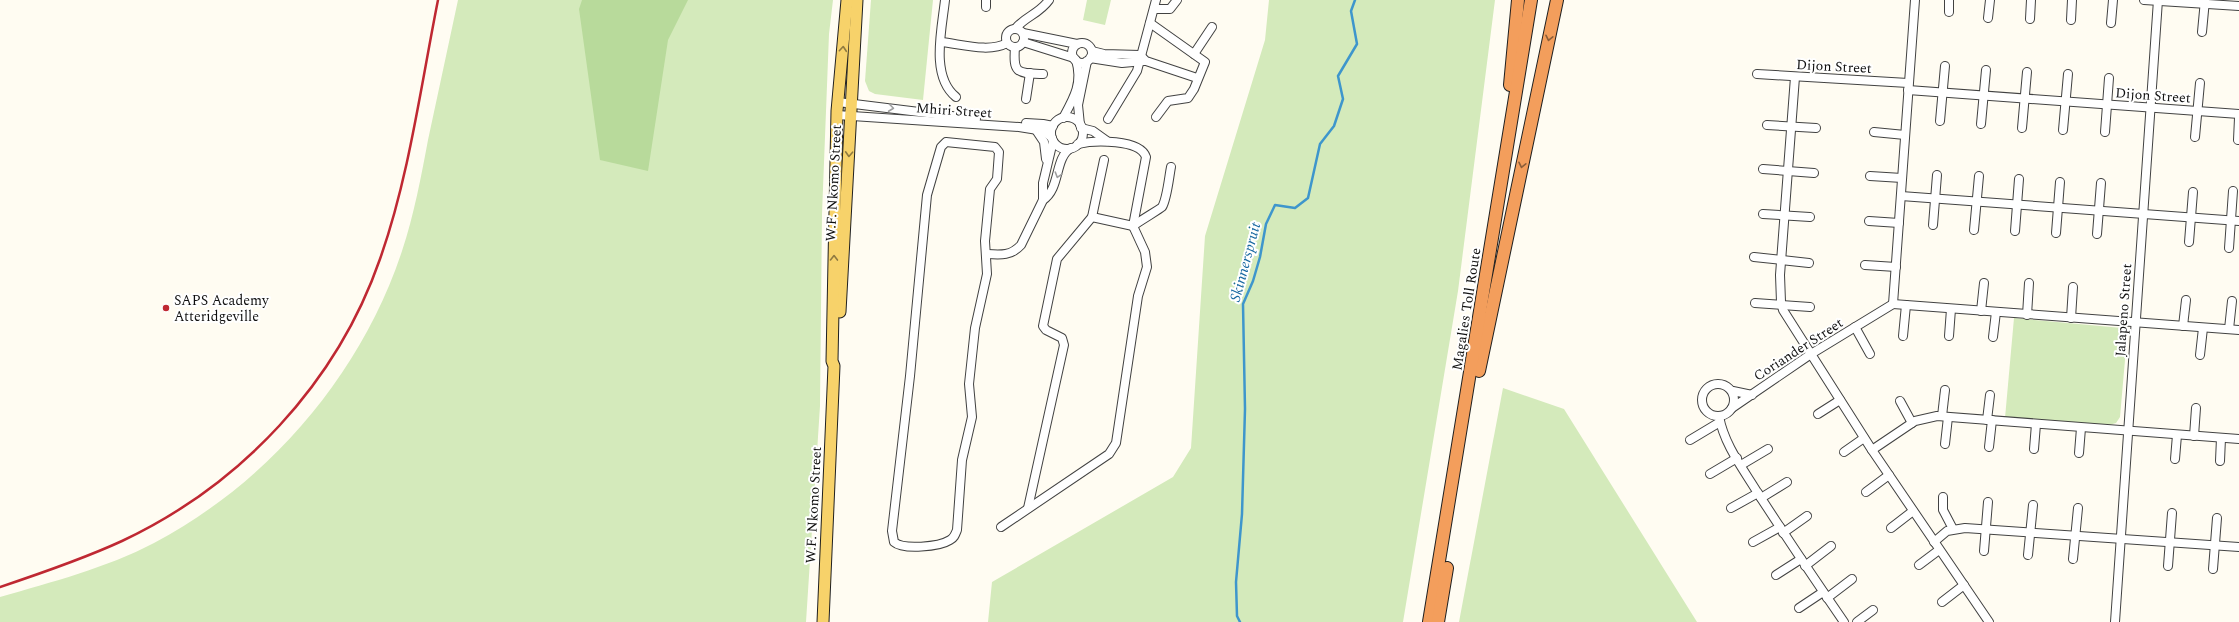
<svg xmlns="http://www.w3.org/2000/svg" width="2239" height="622" font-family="Spectral,serif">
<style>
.green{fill:#d4eabb}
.forest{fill:#b8da9b}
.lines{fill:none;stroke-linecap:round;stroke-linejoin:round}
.stream{stroke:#3e96cc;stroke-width:2.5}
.minor-casing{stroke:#424242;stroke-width:10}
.major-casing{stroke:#202020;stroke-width:13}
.highway-casing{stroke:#202020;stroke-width:14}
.minor{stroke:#fff;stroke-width:8}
.major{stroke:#f7d26a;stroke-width:11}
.highway{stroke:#f39e5c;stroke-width:12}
.rail{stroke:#bf2832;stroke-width:2.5}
.oneway{stroke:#8c5e39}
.oneway2{stroke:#8f7a41}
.oneway3{stroke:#9f9f9f}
.poi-dot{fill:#bf2832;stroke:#fff;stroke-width:1.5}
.labels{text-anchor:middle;stroke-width:4;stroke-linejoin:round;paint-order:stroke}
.street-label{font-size:14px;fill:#0f0f0f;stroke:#fff}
.poi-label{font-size:14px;fill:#0f0f0f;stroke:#fff;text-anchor:start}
.water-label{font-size:15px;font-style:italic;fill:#1868a1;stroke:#fff}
</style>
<rect width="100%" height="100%" fill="#fffcf2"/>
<g class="green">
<path d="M 458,0 L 833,0 L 829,34 L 822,214 L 820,406 L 806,622 L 0,622 L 0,597 C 52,582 106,568 154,543 C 269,482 361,375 402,251 C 414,215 421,177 428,140 C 438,93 448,47 458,0 Z"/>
<polygon points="871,0 933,0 923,100 875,94 869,91 865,81"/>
<polygon points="1087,0 1111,0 1105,25 1083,20"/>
<polygon points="1269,0 1495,0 1458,291 1403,622 988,622 992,582 1173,477 1191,448 1205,236 1265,40"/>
<polygon points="2014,318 2122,328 2127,337 2120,417 2116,423 2109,425 2005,418"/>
<polygon points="1503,388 1564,409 1697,622 1459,622"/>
</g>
<polygon class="forest" points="582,0 688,0 668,40 648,171 600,160 579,9"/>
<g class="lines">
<polyline class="stream" points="1240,622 1237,616 1236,582 1242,514 1245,409 1243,304 1253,281 1260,257 1266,224 1275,205 1295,208 1308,198 1320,144 1334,126 1343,99 1338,76 1357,44 1351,11 1355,0"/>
<defs>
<g id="minor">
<path d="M 945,0 C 942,29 930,76 956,97"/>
<polyline points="2144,0 2239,6"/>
<polyline points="986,7 986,0"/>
<polyline points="1154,9 1170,9 1177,0"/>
<polyline points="1949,12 1949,0"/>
<polyline points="1988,18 1990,0"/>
<polyline points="2030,19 2031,0"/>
<polyline points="2071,20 2072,0"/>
<polyline points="1150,23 1205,62 1194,89 1188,98 1168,101 1156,117"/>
<polyline points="2111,23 2113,0"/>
<path d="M 1016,28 C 1026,16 1039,14 1049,0"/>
<circle cx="1015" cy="38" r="9"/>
<polyline points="2202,32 2205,0"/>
<polyline points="1023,33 1077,44"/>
<path d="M 941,42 C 961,44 989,53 1007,43"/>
<polyline points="1023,42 1074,58"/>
<circle cx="1082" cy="53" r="10"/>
<path d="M 1015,47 C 1013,74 1017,73 1043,74"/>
<polyline points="1092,51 1104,54 1140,55 1146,61 1197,78"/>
<polyline points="1194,54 1212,27"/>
<polyline points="1090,58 1122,63 1144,61"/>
<polyline points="1757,74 1908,83"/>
<polyline points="1795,77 1780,275 1781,302 1783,310 1872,450 1989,622"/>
<polyline points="1908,90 2239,114"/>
<polyline points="1026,99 1030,73"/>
<polyline points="838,102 976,119"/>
<polyline points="837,115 1019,127 1044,131 1052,138"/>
<circle cx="1067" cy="133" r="16"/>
<path d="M 1063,118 C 1074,98 1083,83 1076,60"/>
<polyline points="1108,119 1137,71 1156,0"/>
<polyline points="1940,121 1945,66"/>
<polyline points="1026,123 1043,124 1053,126"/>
<polyline points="1981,124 1986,70"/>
<polyline points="1080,125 1078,105 1087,61"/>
<polyline points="1767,125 1816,128"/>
<polyline points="1081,128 1093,131 1107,141"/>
<polyline points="2022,128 2027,72"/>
<polyline points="1036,130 1044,142 1046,159"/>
<polyline points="2063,130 2068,74"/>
<polyline points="1874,132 1905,135"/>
<polyline points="2105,132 2109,78"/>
<polyline points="2195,137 2200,83"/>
<polyline points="2238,140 2239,118"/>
<path d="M 946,142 L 995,147 L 999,152 L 997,179 L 990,189 L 985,241 L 987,274 L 975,328 L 969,384 L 972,417 L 962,460 L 957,530 C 955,535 954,538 950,540 C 939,547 903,550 894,542 L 892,531 L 910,376 L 927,195 L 941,147 Z"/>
<polyline points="1763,169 1814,173"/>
<polyline points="1870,176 1902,178"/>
<polyline points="1901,196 2239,221"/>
<path d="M 1043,200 C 1061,188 1054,158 1071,148"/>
<polyline points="1763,214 1810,217"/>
<path d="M 1092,217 L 1133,226 C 1138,222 1160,209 1162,207 C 1167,199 1169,177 1171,167"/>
<polyline points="1869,221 1899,223"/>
<polyline points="1933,225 1937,175"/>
<polyline points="1974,230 1979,176"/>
<polyline points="2015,231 2019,179"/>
<polyline points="2056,233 2060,182"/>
<polyline points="2097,234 2101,183"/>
<polyline points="2189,242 2193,192"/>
<polyline points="2229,248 2233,191"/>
<path d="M 986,254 C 1001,255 1011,256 1021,245 L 1043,200 L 1043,183 L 1053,141"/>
<polyline points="1754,257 1809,263"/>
<polyline points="1865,265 1896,267"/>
<polyline points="1755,303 1810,307"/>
<polyline points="1893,304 2239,330"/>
<polyline points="1893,304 1915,0"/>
<polyline points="1981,311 1984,283"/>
<polyline points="2027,315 2029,283"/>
<polyline points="2071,318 2073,287"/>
<polyline points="2183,326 2186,300"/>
<polyline points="1855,327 1870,354"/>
<polyline points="2229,329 2232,301"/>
<polyline points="1903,336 1906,305"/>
<polyline points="1949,336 1951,309"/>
<polyline points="1993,337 1996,312"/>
<polyline points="2200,355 2203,328"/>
<circle cx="1718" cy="400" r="16"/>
<polyline points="1733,391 1752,395"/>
<polyline points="1900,401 1912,423"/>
<polyline points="1732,408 1811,354 1893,304"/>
<polyline points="1818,414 1840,400"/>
<path d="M 1719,416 C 1724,445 1744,470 1759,495 C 1787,538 1815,580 1844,622"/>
<polyline points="1942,416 1945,390"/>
<polyline points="1987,420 1990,395"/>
<polyline points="2194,436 2196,408"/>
<polyline points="1690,440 1720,422"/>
<polyline points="1945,444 1948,417"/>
<polyline points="1989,447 1992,420"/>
<polyline points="2034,449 2036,424"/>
<polyline points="1872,450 1915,421 1937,416 2239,439"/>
<polyline points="1844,452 1864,438"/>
<polyline points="2079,453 2081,428"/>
<polyline points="2175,459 2177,435"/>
<polyline points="2220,461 2221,438"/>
<polyline points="1741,465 1768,449"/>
<polyline points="1710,474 1737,458"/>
<polyline points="1866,492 1889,475"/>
<polyline points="1943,497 1943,510 1953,529"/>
<polyline points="1761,498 1787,482"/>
<polyline points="1028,508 1064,345 1062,338 1046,330 1043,326 1057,259 1092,217 1104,160"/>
<polyline points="1731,508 1758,493"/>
<path d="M 1001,527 L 1109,454 L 1116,443 L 1138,296 L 1147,267 L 1145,252 L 1133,226 L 1146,157 C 1140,139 1094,140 1078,144"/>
<polyline points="1891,528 1913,511"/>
<polyline points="1783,533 1807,516"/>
<polyline points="1753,542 1780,527"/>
<polyline points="1934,542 1947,531 1965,528 2239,547"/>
<polyline points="1984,551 1988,502"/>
<polyline points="2028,555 2033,505"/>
<polyline points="2073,559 2078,508"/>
<polyline points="1919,565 1939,550"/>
<polyline points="1805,566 1831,546"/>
<polyline points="2168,566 2172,513"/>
<polyline points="2213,569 2217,518"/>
<polyline points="1776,575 1801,559"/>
<polyline points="1827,598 1852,579"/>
<polyline points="1942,602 1964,585"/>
<polyline points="1799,608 1823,592"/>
<polyline points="1857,622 1873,610"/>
<polyline points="2115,622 2158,0"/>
</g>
<g id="major">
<polyline points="840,312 857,0"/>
<polyline points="823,622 834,366 832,361 837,111 847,0"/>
</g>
<g id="highway">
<polyline points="1510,85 1518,0"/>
<polyline points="1479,371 1557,0"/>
<polyline points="1429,622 1531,0"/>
<polyline points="1438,622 1447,568"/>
</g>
</defs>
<use href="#minor" class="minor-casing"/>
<use href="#major" class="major-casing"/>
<use href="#highway" class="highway-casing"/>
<use href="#minor" class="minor"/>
<use href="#major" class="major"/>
<use href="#highway" class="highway"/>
<path class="rail" d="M 0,587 C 42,573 83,559 122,541 C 241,485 337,383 380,259 C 409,177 421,85 438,0"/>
</g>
<defs><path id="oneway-chevron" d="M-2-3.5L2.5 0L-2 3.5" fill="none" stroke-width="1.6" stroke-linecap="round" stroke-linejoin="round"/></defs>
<g class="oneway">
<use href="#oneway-chevron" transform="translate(1549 38) rotate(102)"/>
<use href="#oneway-chevron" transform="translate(1522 165) rotate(102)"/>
</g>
<g class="oneway2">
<use href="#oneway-chevron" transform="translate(843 49) rotate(-85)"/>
<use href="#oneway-chevron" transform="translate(849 154) rotate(93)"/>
<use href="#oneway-chevron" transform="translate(834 258) rotate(-89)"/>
</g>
<g class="oneway3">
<use href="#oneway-chevron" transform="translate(891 108) rotate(7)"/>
<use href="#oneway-chevron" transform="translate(1058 175) rotate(107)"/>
</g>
<circle class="poi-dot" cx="166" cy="308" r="4"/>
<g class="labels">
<g class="street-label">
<text transform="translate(1834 66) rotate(3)" y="5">Dijon Street</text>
<text transform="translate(2153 95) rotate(4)" y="5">Dijon Street</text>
<text transform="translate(954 110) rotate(4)" y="5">Mhiri Street</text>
<text transform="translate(833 183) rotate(-87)" y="5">W.F. Nkomo Street</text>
<text transform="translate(1466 309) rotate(-81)" y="5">Magalies Toll Route</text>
<text transform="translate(2123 310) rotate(-86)" y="5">Jalapeno Street</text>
<text transform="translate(1798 349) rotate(-33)" y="5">Coriander Street</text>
<text transform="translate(813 505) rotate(-87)" y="5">W.F. Nkomo Street</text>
</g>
<g class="poi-label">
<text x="174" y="305">SAPS Academy<tspan x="174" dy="16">Atteridgeville</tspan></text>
</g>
<g class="water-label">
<text transform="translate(1245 262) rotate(-75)" y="5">Skinnerspruit</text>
</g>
</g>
</svg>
